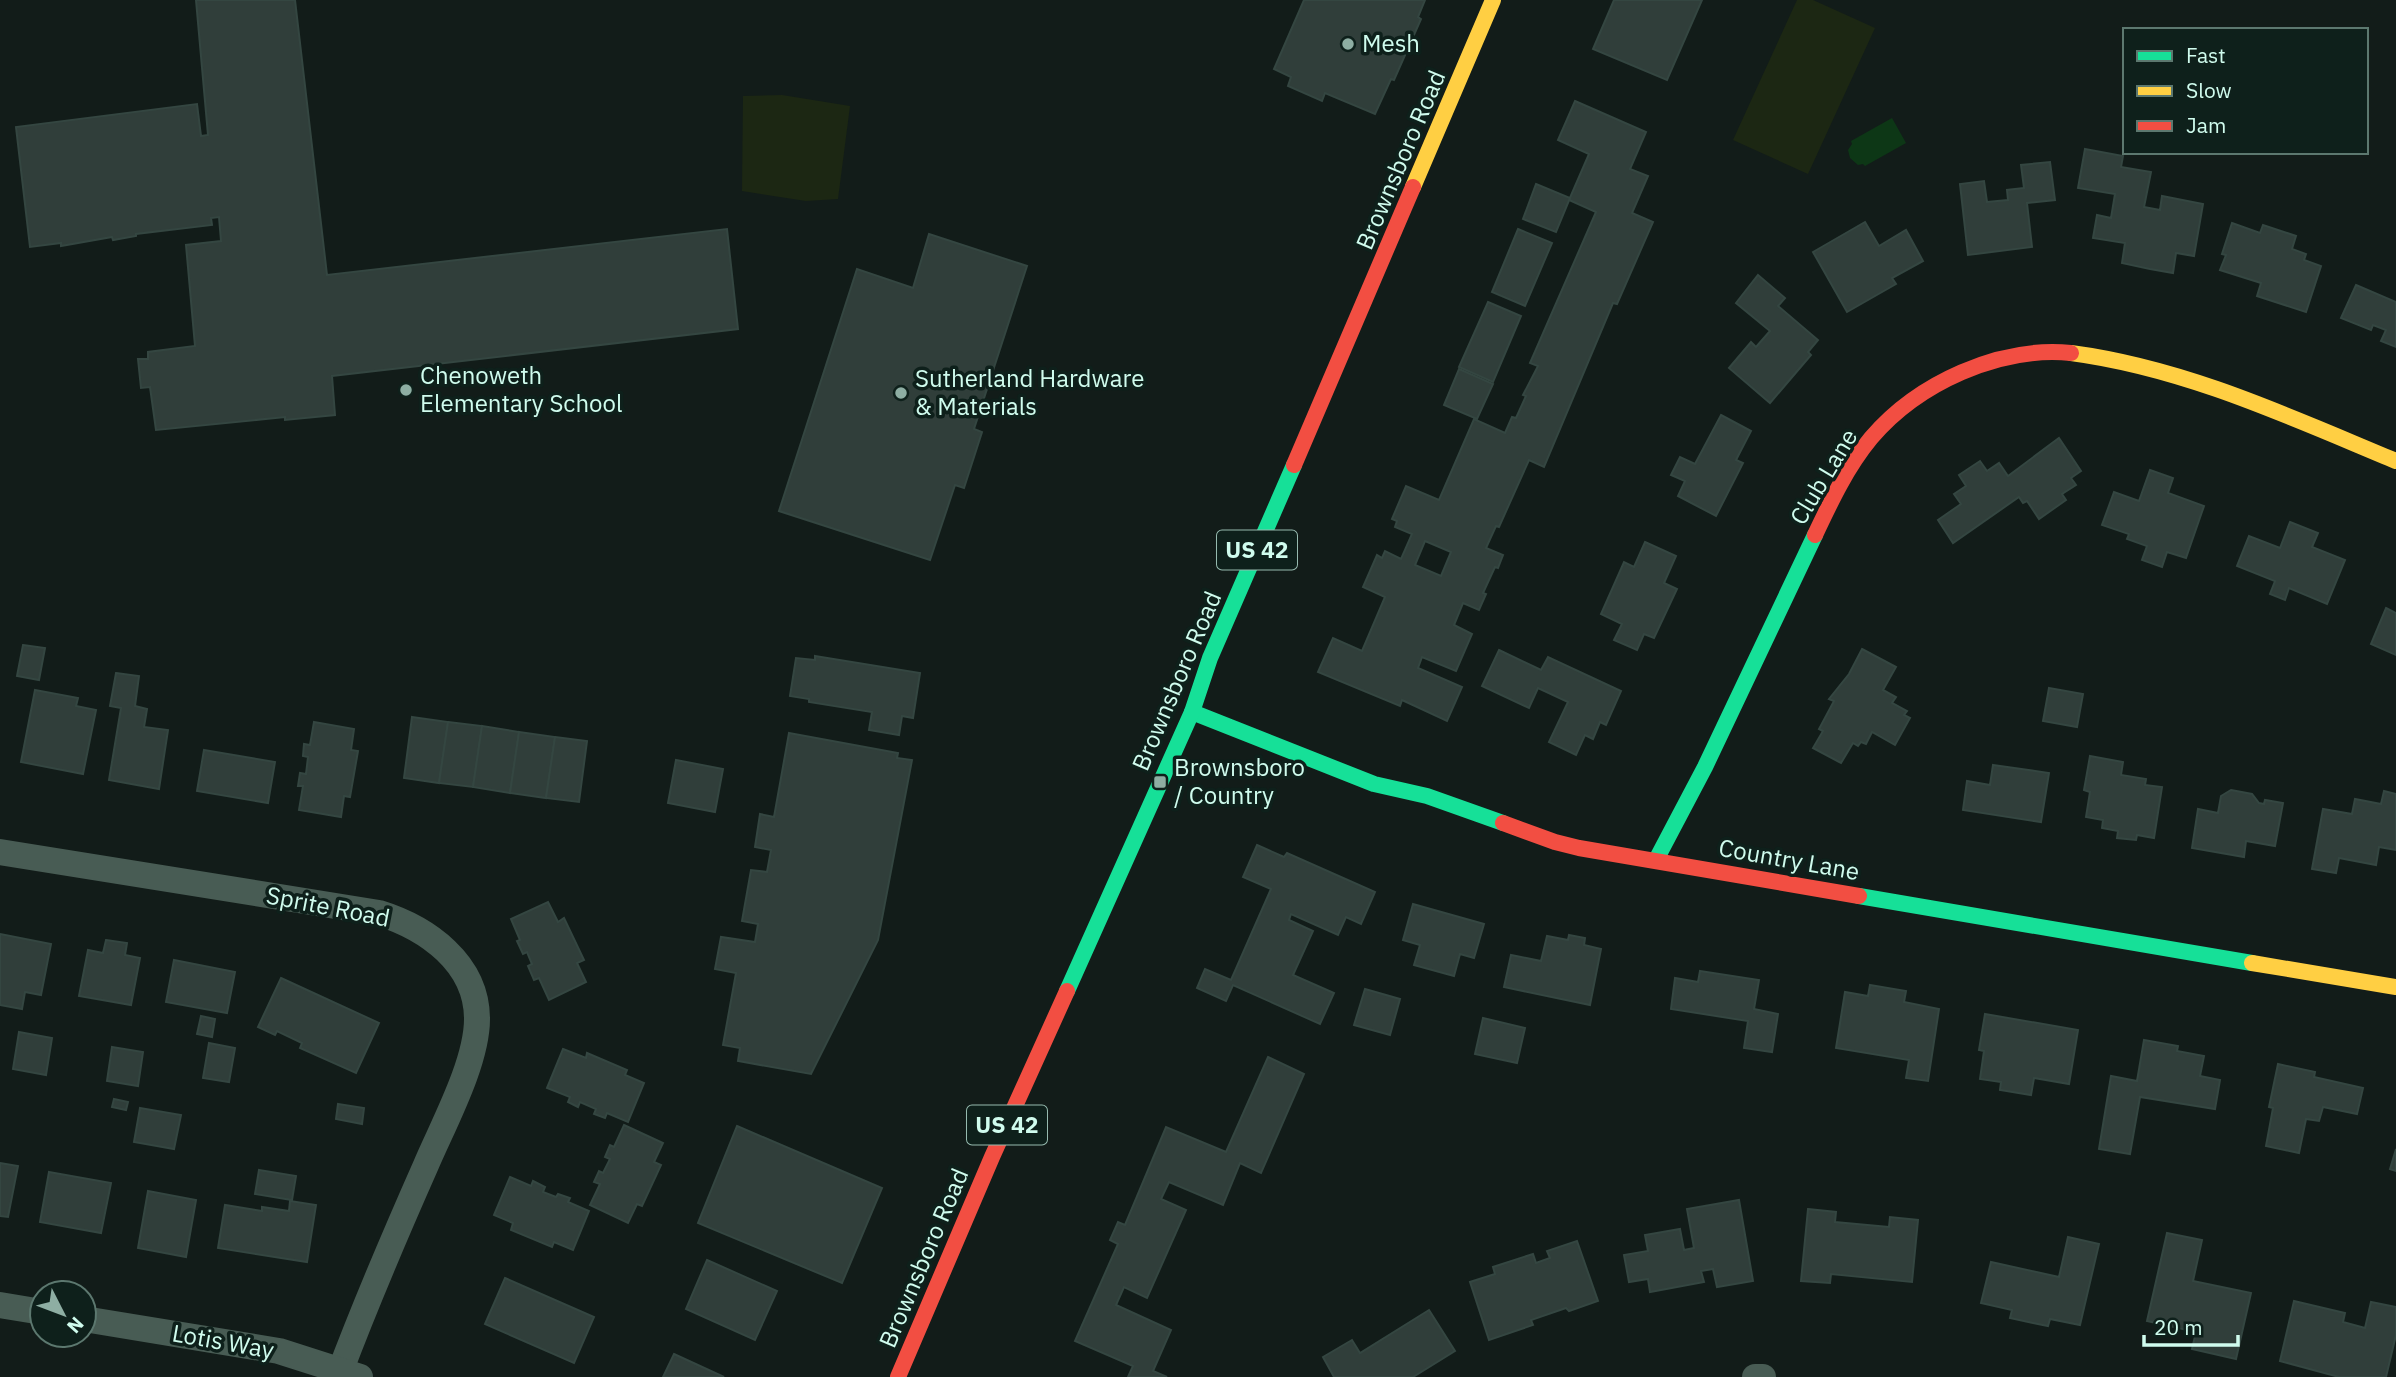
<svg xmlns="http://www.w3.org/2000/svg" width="2396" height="1377" font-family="'IBM Plex Sans',sans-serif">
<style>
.green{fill:#1c2713}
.water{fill:#0d3716}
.building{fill:#303e3a;stroke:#344641;stroke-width:2;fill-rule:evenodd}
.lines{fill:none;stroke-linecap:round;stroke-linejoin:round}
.street{stroke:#485c54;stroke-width:26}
.fast{stroke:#16e098;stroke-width:16}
.slow{stroke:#ffcf43;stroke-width:16}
.jam{stroke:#f24e42;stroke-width:16}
.poi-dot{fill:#8eaea3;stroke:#0e201b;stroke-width:2.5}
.labels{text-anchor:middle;stroke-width:7;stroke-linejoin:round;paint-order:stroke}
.shield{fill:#0e201b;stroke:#96baaf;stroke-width:2}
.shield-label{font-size:23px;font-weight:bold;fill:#d0fcee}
.poi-label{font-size:24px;fill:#d0fcee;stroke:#0e201b;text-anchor:start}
.street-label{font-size:24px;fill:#d0fcee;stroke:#0e201b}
</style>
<rect width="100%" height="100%" fill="#121c19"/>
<g class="green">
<polygon points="1797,0 1813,0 1875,28 1808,174 1733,140"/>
<polygon points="782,95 850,106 838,199 806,201 742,191 743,96"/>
</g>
<polygon class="water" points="1892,118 1906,143 1865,166 1863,164 1858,165 1850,158 1848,150 1852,144 1851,141"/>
<g class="building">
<polygon points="196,0 295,0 327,275 727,229 738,329 332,376 335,415 285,420 285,417 156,430 150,387 141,388 138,359 148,359 148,352 195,346 186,245 221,241 219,217 211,218 212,225 136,234 136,236 113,240 112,237 61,246 61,243 30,247 16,127 197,104 201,136 208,135"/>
<polygon points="1304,0 1425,0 1418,17 1421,19 1394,80 1391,79 1375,114 1325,93 1322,101 1288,86 1291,77 1274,69"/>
<polygon points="1614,0 1702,0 1667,80 1593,49"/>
<path d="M 1575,101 L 1646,132 L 1630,169 L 1648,176 L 1632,213 L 1653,222 L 1617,304 L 1613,303 L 1544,467 L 1529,460 L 1499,527 L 1496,526 L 1486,548 L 1503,555 L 1498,568 L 1495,567 L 1483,593 L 1486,594 L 1479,610 L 1463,603 L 1454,625 L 1472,634 L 1456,671 L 1422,657 L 1418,668 L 1462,687 L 1447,721 L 1402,700 L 1400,706 L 1318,672 L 1333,638 L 1362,651 L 1385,597 L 1363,587 L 1377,555 L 1382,558 L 1385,551 L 1401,559 L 1412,534 L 1395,527 L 1397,521 L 1392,519 L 1406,486 L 1439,500 L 1474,419 L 1505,433 L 1512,417 L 1516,418 L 1526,396 L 1523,395 L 1538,366 L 1530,363 L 1596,212 L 1569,200 L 1589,154 L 1558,140 ZM 1425,541 L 1451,552 L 1441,576 L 1415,565 Z"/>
<polygon points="2085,149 2123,156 2121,167 2151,172 2144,207 2160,210 2162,196 2203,204 2194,256 2176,253 2173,273 2150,269 2122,263 2125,243 2093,238 2097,215 2111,218 2115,194 2078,188"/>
<polygon points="2050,162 2055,200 2027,203 2032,247 1968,255 1960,184 1984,181 1987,202 2008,200 2007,190 2024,188 2021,165"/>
<polygon points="1536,184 1570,198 1556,232 1523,219"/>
<polygon points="1865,222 1879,246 1906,230 1923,261 1892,278 1896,284 1847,312 1813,252"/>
<polygon points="2232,223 2260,233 2263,225 2296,236 2292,249 2306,254 2304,260 2321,266 2306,312 2257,296 2261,283 2220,270 2226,255 2222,254"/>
<polygon points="1518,229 1552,243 1525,306 1492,292"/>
<polygon points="929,234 1027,266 974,429 982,432 964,488 955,485 930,560 779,511 857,269 913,288"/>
<polygon points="1758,275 1785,298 1778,306 1818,340 1808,352 1811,355 1770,403 1729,368 1751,342 1756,347 1770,331 1736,303"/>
<polygon points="2356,285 2396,302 2396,347 2381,341 2386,330 2373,325 2371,330 2341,318"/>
<polygon points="1488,302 1521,316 1493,382 1459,367"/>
<polygon points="1459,369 1493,384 1477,419 1444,405"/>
<polygon points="1721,415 1751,431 1736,460 1743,463 1716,516 1678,496 1685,481 1671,475 1680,457 1695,464"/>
<polygon points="2059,438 2081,471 2071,478 2076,485 2062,494 2066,500 2039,519 2027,501 2023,503 2019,497 1953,543 1938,520 1961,504 1954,494 1966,486 1959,475 1980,461 1987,471 1999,463 2008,476"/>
<polygon points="2150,470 2173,478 2168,493 2204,506 2186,558 2167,552 2162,567 2142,560 2147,546 2127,539 2129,534 2102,525 2114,492 2139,501"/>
<polygon points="2290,522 2318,533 2312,547 2345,560 2327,604 2289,588 2285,600 2270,594 2275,581 2237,566 2249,536 2280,548"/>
<polygon points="1645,542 1676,556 1664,583 1677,589 1654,638 1644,634 1637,650 1614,640 1622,624 1601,614 1624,562 1634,567"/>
<polygon points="2386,608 2396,613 2396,655 2371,644"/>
<polygon points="23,645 45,648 39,680 17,676"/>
<polygon points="1862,649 1896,667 1883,690 1896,697 1892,703 1907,711 1904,715 1910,718 1895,745 1872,732 1866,744 1861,742 1858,746 1853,743 1841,763 1813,748 1823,731 1819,729 1834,701 1829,699 1849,674"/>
<polygon points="1499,650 1541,670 1548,657 1621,691 1606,725 1600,722 1593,739 1585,735 1576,755 1549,742 1568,702 1538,688 1529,708 1482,686"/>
<polygon points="815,656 920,673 913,718 902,716 899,735 869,730 872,712 809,702 809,699 790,696 796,658 815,660"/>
<polygon points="116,673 139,676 135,706 147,709 144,727 168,730 159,789 109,780 121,708 110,706"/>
<polygon points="2049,688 2083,694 2077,727 2043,721"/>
<polygon points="35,690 78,698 76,706 96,710 83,774 21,762"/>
<polygon points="412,717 448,722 439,783 404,778"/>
<polygon points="314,722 354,729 351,750 358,751 350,797 344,796 341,817 299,810 303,786 298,786 300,773 306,774 308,757 303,756 304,744 310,745"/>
<polygon points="448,722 482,726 473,787 439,783"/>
<polygon points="482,726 519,732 510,793 473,787"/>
<polygon points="519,732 555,737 546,798 510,793"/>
<polygon points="789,733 898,753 897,758 912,760 878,940 811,1074 738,1061 740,1048 723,1045 736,973 715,969 721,937 755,942 758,924 742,921 751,870 767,872 771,850 755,847 760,814 774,817"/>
<polygon points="555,737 587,741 579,802 546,798"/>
<polygon points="204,750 275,762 268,803 197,791"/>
<polygon points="2090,756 2123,762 2121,775 2146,779 2145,785 2162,787 2154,838 2137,835 2136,840 2117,838 2118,831 2102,828 2103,820 2086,817 2090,792 2084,790"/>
<polygon points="676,760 723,769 715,812 668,803"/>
<polygon points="1993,765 2049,773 2041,822 1963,810 1967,781 1990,785"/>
<polygon points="2231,790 2252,794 2259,803 2264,804 2265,800 2283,803 2275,846 2246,841 2244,857 2192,848 2198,809 2218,813 2221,796"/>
<polygon points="2384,791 2396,794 2396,850 2379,847 2376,865 2339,858 2336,873 2312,869 2323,809 2352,814 2355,799 2381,804"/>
<polygon points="1257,845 1284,857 1287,853 1375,892 1361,924 1346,917 1338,935 1291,914 1289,920 1313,931 1293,975 1334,993 1320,1024 1233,985 1226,1001 1197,988 1205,969 1231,980 1271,889 1243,877"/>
<polygon points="548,902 558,922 564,918 584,960 577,963 586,982 549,1000 539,978 534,980 528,966 532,964 527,952 523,954 517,941 520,940 511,919"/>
<polygon points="1413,904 1484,924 1474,958 1460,954 1454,976 1414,965 1420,945 1403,940"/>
<polygon points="0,934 51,944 41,995 25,992 22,1009 0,1005"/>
<polygon points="1569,935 1585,938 1584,945 1601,949 1590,1005 1504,987 1511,955 1541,961 1547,936 1568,940"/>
<polygon points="106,940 127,943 125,955 140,958 131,1005 79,996 88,950 103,953"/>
<polygon points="174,960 235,972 227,1013 166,1002"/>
<polygon points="1700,971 1759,980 1754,1009 1778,1014 1772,1052 1744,1048 1748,1021 1671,1009 1675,978 1698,982"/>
<polygon points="281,978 379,1023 356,1073 300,1048 302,1043 277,1031 275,1035 258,1027"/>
<polygon points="1870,985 1906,991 1904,1002 1939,1009 1928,1081 1906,1078 1909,1060 1836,1048 1845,992 1868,996"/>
<polygon points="1365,989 1400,999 1390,1035 1354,1025"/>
<polygon points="1985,1014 2078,1030 2069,1084 2034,1078 2031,1095 2000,1090 2001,1082 1980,1079 1984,1051 1979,1050"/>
<polygon points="201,1016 215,1019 212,1037 197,1034"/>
<polygon points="1483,1018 1525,1028 1517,1063 1475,1054"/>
<polygon points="19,1032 52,1038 46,1075 13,1069"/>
<polygon points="2144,1040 2178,1046 2177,1051 2204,1056 2200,1076 2220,1080 2215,1109 2140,1097 2130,1154 2099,1149 2111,1076 2137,1081"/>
<polygon points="209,1043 235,1048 229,1082 203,1078"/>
<polygon points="112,1047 143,1052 138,1086 107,1081"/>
<polygon points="563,1049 586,1058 587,1053 627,1070 625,1075 644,1083 628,1122 607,1113 605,1118 594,1114 596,1109 580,1102 578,1107 568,1102 570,1097 547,1088"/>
<polygon points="1268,1057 1304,1074 1261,1173 1240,1163 1223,1205 1169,1182 1161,1199 1186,1210 1147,1298 1124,1287 1116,1305 1171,1330 1153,1371 1167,1377 1128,1377 1133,1366 1075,1341 1118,1244 1110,1240 1118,1222 1125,1225 1166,1127 1226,1152"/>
<polygon points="2278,1064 2315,1072 2314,1077 2363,1088 2357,1114 2323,1107 2319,1121 2306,1119 2299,1153 2266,1146 2273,1108 2269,1107"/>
<polygon points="114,1099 128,1102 126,1110 112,1107"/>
<polygon points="338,1104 364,1108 362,1124 336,1119"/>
<polygon points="140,1108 181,1115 174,1149 134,1142"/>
<polygon points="624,1125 663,1143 654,1162 661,1165 642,1206 637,1204 628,1223 590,1205 600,1184 594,1182 599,1171 603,1173 610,1159 605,1157 610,1145 614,1147"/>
<polygon points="737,1126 882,1188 842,1283 698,1223"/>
<polygon points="2396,1149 2396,1171 2390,1169"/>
<polygon points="0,1163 18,1166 8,1217 0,1216"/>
<polygon points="259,1170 296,1176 292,1200 255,1194"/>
<polygon points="49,1172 111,1183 101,1233 40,1222"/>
<polygon points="510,1177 531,1186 533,1181 545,1187 543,1192 556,1197 558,1194 570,1198 568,1202 589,1211 573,1250 554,1242 552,1247 511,1230 513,1223 494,1215"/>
<polygon points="148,1191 196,1200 186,1257 138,1248"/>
<polygon points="1739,1200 1753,1281 1717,1287 1713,1269 1701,1271 1704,1282 1650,1292 1648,1279 1629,1282 1624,1255 1648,1251 1645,1235 1680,1229 1684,1250 1694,1248 1687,1209"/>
<polygon points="290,1201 316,1205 307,1262 218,1248 225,1205 262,1211 262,1207 289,1211"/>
<polygon points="1808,1209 1836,1212 1835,1222 1889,1227 1890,1217 1918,1220 1912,1282 1831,1274 1830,1283 1801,1281"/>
<polygon points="2167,1233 2202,1240 2193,1281 2251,1293 2236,1359 2192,1349 2196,1332 2147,1321"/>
<polygon points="2068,1237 2099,1244 2080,1325 2050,1319 2048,1326 2033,1323 2010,1318 2012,1310 1981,1303 1991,1262 2059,1277"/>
<polygon points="1577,1241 1598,1301 1569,1311 1566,1308 1531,1320 1533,1325 1489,1340 1470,1282 1495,1274 1493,1267 1533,1254 1536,1263 1550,1258 1547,1251"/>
<polygon points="707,1260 777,1291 755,1340 686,1309"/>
<polygon points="505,1278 594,1317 574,1363 485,1324"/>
<polygon points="2294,1301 2345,1313 2343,1322 2365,1328 2371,1302 2396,1307 2396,1335 2386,1377 2339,1377 2280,1361"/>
<polygon points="1429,1310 1455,1351 1413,1377 1334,1377 1323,1357 1352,1340 1360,1353"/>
<polygon points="674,1354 724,1377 663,1377"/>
</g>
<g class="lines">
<g class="street">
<path d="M 0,852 L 379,913 C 427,928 477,963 477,1019 C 477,1063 443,1125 426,1165 C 395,1235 365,1305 338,1377"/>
<polyline points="0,1305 42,1312"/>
<polyline points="84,1319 279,1351 360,1377"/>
<polyline points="1755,1377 1763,1377"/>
</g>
<g class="fast">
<polyline points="1192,712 1374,784 1427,796 1503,823"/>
<polyline points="1656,860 1705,767 1815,535"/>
<polyline points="1859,896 2252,963"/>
<polyline points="1067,991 1192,712 1210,658 1294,465"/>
</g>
<g class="slow">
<polyline points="1413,187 1493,0"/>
<path d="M 2071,353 C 2185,368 2290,417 2396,461"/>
<polyline points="2252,963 2396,987"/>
</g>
<g class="jam">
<polyline points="1294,465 1413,187"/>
<path d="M 1815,535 C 1831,501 1847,467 1871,438 C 1918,383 1999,346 2071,353"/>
<polyline points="1503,823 1555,842 1579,848 1859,896"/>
<polyline points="898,1377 992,1157 1067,991"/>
</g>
</g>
<g class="poi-dot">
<circle cx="1348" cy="44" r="7"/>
<circle cx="406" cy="390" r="7"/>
<circle cx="901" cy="393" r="7"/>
<rect x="1153" y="775" width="14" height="14" rx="3.5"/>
</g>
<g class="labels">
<g class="shield">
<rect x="1217" y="530.5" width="80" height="39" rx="5"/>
<rect x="967" y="1105.5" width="80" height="39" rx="5"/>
</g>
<g class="shield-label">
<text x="1257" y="558">US 42</text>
<text x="1007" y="1133">US 42</text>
</g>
<g class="poi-label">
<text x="1362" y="52">Mesh</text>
<text x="420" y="384">Chenoweth<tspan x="420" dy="28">Elementary School</tspan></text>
<text x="915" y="387">Sutherland Hardware<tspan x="915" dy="28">&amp; Materials</tspan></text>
<text x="1174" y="776">Brownsboro<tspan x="1174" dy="28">/ Country</tspan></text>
</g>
<g class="street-label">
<text transform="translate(1401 160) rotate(-67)" y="8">Brownsboro Road</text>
<text transform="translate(1824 477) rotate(-59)" y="8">Club Lane</text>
<text transform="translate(1177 681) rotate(-67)" y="8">Brownsboro Road</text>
<text transform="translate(1789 860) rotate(10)" y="8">Country Lane</text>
<text transform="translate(328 907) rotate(11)" y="8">Sprite Road</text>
<text transform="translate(924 1258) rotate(-67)" y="8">Brownsboro Road</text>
<text transform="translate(223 1342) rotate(10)" y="8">Lotis Way</text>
</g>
</g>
<rect x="2123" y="28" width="245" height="126" fill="#0e201b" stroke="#5c786f" stroke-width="2"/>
<rect x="2137" y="51" width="35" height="10" fill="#16e098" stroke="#5c786f" stroke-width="2"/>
<text x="2186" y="63" font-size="21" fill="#d0fcee">Fast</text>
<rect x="2137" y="86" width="35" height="10" fill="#ffcf43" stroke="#5c786f" stroke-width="2"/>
<text x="2186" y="98" font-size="21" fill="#d0fcee">Slow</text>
<rect x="2137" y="121" width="35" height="10" fill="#f24e42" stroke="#5c786f" stroke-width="2"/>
<text x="2186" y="133" font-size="21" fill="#d0fcee">Jam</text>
<g transform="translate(63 1314) rotate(132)"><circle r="33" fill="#0e201b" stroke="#5c786f" stroke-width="2"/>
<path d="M0-5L12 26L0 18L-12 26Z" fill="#8eaea3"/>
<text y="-10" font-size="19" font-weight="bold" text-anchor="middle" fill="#d0fcee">N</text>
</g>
<path d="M2144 1335v10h94v-10" fill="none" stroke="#d0fcee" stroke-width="3.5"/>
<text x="2154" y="1335" font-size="21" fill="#d0fcee" stroke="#0e201b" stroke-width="5" paint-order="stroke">20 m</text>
</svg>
